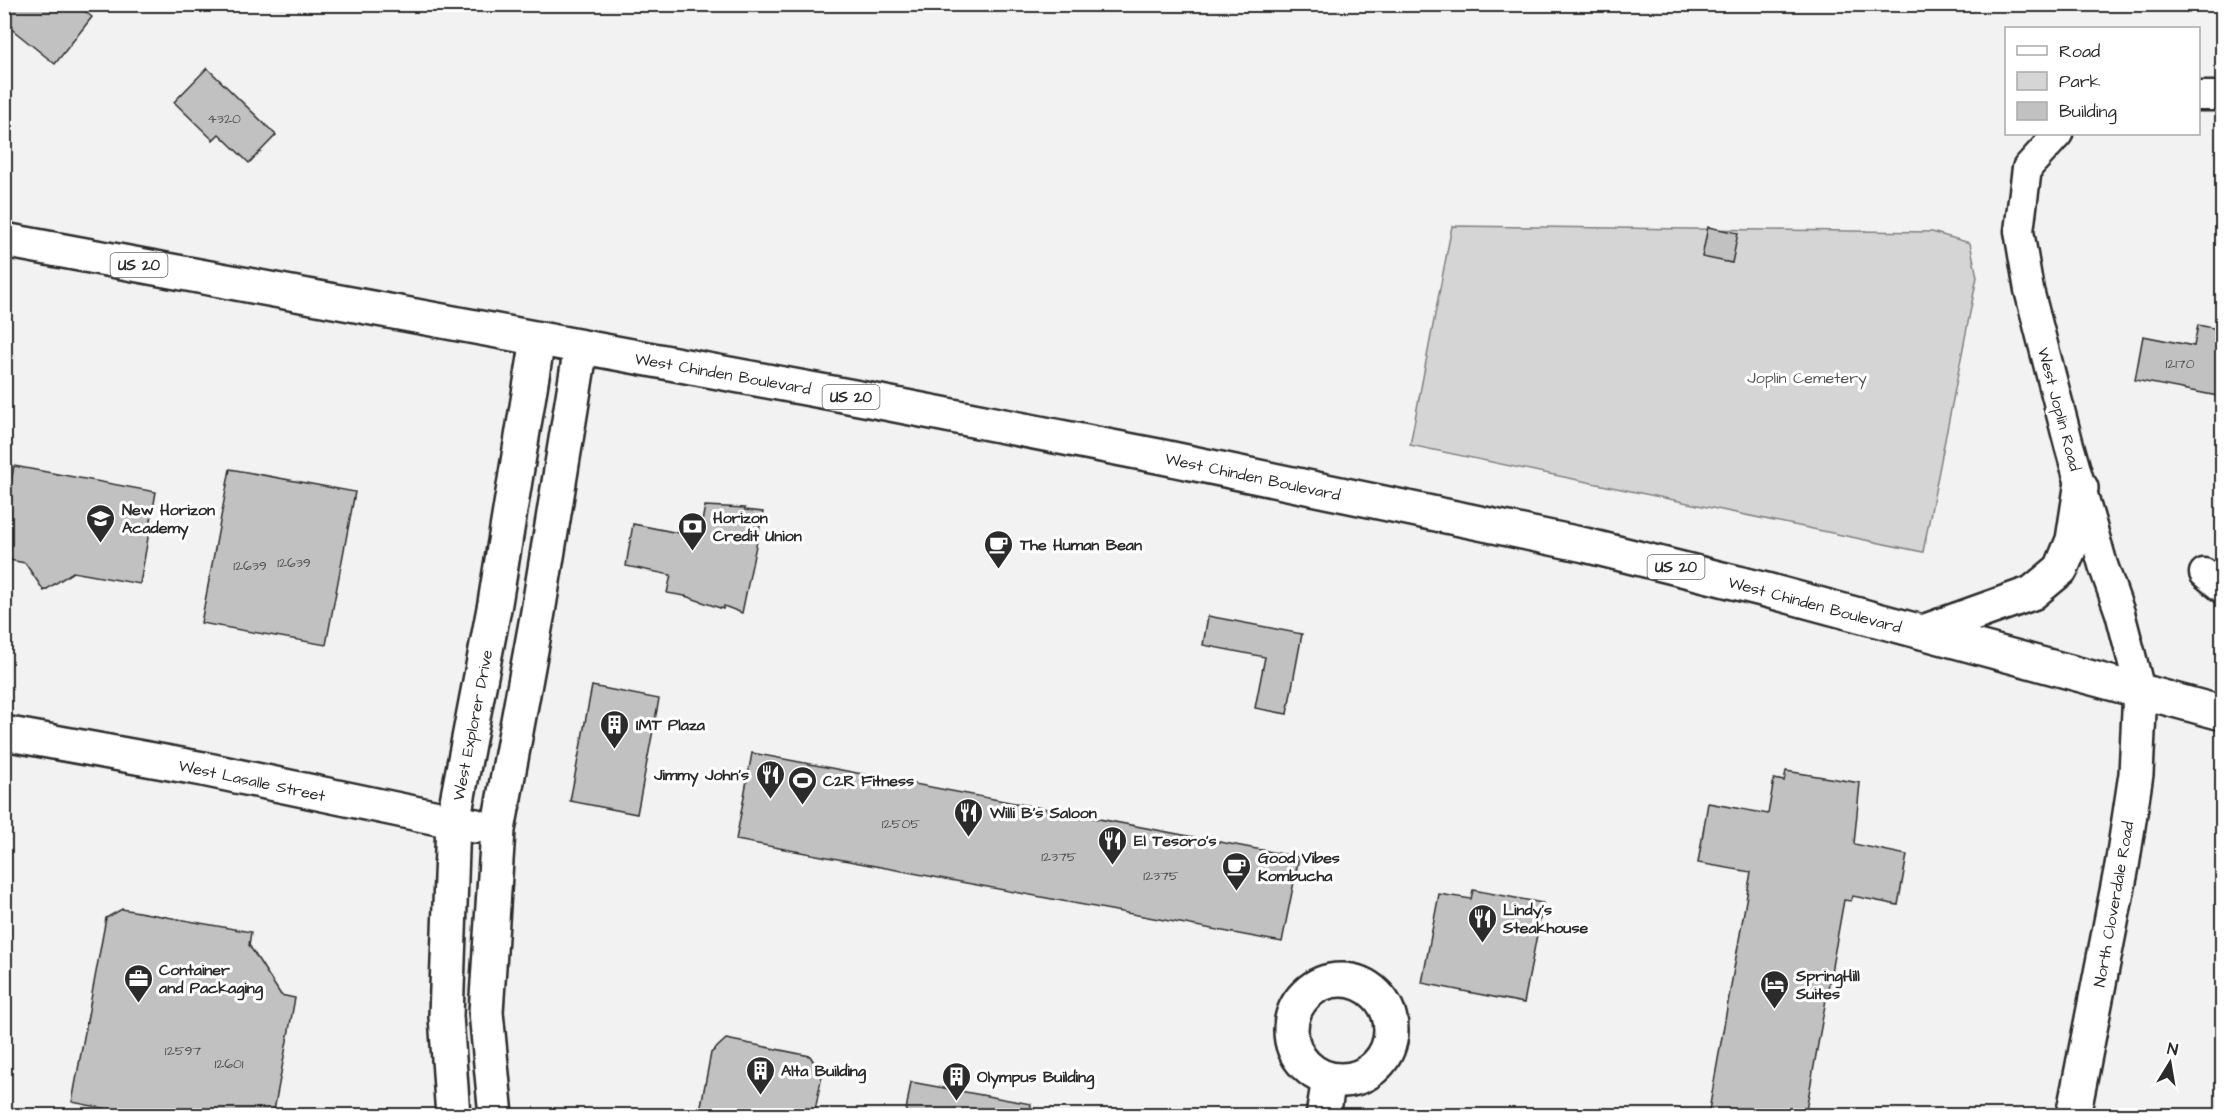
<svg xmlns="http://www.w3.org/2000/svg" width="2227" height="1120" font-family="'Architects Daughter',sans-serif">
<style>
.green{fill:#d5d5d5;stroke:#808080;stroke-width:1.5}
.building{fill:#c1c1c1;stroke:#2b2b2b;stroke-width:1.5}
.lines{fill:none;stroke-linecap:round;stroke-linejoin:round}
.minor-casing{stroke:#2b2b2b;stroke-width:33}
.tertiary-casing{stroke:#2b2b2b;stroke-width:38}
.secondary-casing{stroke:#2b2b2b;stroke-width:38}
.primary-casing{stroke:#2b2b2b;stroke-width:38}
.minor{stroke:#fff;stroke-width:28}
.tertiary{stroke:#fff;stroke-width:33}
.secondary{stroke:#fff;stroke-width:33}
.primary{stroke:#fff;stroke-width:33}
.labels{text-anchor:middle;stroke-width:6;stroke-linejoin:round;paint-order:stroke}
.number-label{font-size:14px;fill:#505050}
.shield{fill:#fff;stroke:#6b6b6b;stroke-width:1.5}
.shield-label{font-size:15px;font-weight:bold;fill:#2b2b2b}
.street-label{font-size:16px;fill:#2b2b2b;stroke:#fff}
.park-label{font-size:16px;fill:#565656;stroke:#fff}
.poi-label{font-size:16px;font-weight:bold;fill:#2b2b2b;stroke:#fff;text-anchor:start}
</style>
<rect width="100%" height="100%" fill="#f2f2f2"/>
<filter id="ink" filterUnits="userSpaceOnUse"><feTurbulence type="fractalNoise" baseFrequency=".0167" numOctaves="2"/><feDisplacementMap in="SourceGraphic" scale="12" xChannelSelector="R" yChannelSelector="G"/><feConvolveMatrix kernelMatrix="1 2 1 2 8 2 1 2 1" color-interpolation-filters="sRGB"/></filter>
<g filter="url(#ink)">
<polygon class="green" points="1452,226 1932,232 1970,243 1977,277 1923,552 1410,445"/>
<g class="building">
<polygon points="4,4 76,4 92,17 55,64 4,23"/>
<polygon points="207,68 276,135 249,163 219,134 213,140 174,102"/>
<polygon points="1708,227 1738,233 1732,263 1702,257"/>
<polygon points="2198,325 2223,330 2223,397 2135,380 2143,336 2194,346"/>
<polygon points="14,466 156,492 140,584 73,572 44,591 25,563 4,559 4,520"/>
<polygon points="230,469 355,492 326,645 201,623"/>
<polygon points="705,506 745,508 745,510 763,512 742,613 724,606 723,609 685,596 667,593 671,575 626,566 633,524 699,537"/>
<polygon points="1208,616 1302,634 1287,714 1255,708 1265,657 1203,645"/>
<polygon points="592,686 659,699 637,814 570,801"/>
<polygon points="752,753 1299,857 1282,942 736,840"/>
<polygon points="1786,771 1860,783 1854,844 1907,855 1898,905 1853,896 1851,901 1844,900 1805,1116 1708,1116 1751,872 1698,863 1708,803 1768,814 1774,779 1784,781"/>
<polygon points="1473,890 1543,903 1524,1003 1422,983 1439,894 1471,899"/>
<polygon points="122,909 251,932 249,945 281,995 295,998 273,1116 143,1116 72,1102 106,918"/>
<polygon points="726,1039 810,1056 822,1075 814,1116 699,1116 711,1053"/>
<polygon points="911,1082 1031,1104 1030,1116 905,1116"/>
</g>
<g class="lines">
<defs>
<g id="minor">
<polyline points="2198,96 2222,96"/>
<polyline points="2058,134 2027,168 2019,231 2029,290 2069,445 2103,565 2120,613 2140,690"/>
<polyline points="2204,573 2222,588"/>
</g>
<g id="tertiary">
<polyline points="4,733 203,769 476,826"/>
<circle cx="1341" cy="1030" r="50"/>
<polyline points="453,1116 446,1016 453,822 495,603 538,339"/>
<polyline points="496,1116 486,1012 498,830 538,612 581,347"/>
<polyline points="1323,1116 1329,1079"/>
</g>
<polyline id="secondary" points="2073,1116 2122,866 2136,774 2140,690"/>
<g id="primary">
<polyline points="4,240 870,400 1158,456 1585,545 1766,590 2222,713"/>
<polyline points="1923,632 2032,593 2061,569 2073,540 2081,488"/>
</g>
</defs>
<use href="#minor" class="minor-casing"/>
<use href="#tertiary" class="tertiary-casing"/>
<use href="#secondary" class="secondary-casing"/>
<use href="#primary" class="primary-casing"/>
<use href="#minor" class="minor"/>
<use href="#tertiary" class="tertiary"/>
<use href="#secondary" class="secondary"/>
<use href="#primary" class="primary"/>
</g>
</g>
<defs>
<symbol id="school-pin" viewBox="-11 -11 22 30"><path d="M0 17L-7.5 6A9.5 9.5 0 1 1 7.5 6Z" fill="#2b2b2b" stroke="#fff"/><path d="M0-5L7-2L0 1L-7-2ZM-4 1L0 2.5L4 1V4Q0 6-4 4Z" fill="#fff"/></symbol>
<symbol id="bank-pin" viewBox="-11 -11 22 30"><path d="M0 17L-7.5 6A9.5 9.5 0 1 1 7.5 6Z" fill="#2b2b2b" stroke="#fff"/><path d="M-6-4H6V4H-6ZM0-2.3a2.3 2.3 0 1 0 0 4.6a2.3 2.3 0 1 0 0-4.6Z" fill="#fff"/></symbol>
<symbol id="cafe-pin" viewBox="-11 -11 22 30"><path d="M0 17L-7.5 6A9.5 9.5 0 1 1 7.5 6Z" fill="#2b2b2b" stroke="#fff"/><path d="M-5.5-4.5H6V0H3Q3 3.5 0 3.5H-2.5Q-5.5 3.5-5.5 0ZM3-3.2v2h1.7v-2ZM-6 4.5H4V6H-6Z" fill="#fff"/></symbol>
<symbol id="building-pin" viewBox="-11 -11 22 30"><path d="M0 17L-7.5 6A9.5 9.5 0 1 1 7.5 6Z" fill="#2b2b2b" stroke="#fff"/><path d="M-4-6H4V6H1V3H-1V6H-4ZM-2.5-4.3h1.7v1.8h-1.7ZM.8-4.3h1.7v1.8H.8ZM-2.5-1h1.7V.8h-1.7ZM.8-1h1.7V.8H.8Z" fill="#fff"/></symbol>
<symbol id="restaurant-pin" viewBox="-11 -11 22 30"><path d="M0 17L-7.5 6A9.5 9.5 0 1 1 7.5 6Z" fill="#2b2b2b" stroke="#fff"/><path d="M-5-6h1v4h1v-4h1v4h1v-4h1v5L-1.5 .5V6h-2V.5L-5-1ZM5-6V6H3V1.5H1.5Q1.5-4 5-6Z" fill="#fff"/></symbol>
<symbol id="stadium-pin" viewBox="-11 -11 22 30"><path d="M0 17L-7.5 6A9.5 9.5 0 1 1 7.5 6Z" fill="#2b2b2b" stroke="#fff"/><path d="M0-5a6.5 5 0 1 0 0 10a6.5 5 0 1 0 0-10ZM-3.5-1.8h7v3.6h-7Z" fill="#fff"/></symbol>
<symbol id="office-pin" viewBox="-11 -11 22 30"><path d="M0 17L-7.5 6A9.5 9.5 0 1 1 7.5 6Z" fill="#2b2b2b" stroke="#fff"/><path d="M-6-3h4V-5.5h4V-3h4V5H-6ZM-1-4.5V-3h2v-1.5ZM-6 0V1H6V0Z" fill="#fff"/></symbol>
<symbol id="hotel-pin" viewBox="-11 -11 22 30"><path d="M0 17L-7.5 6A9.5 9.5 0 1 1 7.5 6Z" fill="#2b2b2b" stroke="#fff"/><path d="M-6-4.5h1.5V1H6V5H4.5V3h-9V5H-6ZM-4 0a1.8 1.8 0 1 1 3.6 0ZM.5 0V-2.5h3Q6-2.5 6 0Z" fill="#fff"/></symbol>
</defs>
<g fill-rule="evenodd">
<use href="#school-pin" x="84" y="502" width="33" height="45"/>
<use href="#bank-pin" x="676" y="510" width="33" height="45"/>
<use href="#cafe-pin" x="982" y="528" width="33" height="45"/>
<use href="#building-pin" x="598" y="708" width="33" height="45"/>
<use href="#restaurant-pin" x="754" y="758" width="33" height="45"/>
<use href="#stadium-pin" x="786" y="764" width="33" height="45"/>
<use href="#restaurant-pin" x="952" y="796" width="33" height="45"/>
<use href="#restaurant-pin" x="1096" y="824" width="33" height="45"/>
<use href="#cafe-pin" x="1220" y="850" width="33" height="45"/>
<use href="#restaurant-pin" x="1466" y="902" width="33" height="45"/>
<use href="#office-pin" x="122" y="962" width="33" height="45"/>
<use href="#hotel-pin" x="1758" y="968" width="33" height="45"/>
<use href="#building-pin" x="744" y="1054" width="33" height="45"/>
<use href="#building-pin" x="940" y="1060" width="33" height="45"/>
</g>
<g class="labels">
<g class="number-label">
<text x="224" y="123">4320</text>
<text x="2180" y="368">12170</text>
<text x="294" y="567">12639</text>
<text x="250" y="570">12639</text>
<text x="901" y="828">12505</text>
<text x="1059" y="861">12375</text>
<text x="1161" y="880">12375</text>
<text x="183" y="1055">12597</text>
<text x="229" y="1068">12601</text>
</g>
<g class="shield">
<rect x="110.5" y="253" width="57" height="24" rx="4.5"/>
<rect x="822.5" y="385" width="57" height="24" rx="4.5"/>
<rect x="1647.5" y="555" width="57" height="24" rx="4.5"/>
</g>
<g class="shield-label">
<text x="139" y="270">US 20</text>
<text x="851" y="402">US 20</text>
<text x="1676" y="572">US 20</text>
</g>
<g class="street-label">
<text transform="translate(723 373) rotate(10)" y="6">West Chinden Boulevard</text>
<text transform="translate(2060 409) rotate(75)" y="6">West Joplin Road</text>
<text transform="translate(1253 476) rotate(12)" y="6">West Chinden Boulevard</text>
<text transform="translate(1815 604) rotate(15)" y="6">West Chinden Boulevard</text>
<text transform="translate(472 725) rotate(-79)" y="6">West Explorer Drive</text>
<text transform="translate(252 780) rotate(12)" y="6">West Lasalle Street</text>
<text transform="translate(2113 904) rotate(-80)" y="6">North Cloverdale Road</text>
</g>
<g class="park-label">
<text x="1807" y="383">Joplin Cemetery</text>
</g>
<g class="poi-label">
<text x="122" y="515">New Horizon<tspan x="122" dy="18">Academy</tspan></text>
<text x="713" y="523">Horizon<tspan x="713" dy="18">Credit Union</tspan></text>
<text x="1020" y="550">The Human Bean</text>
<text x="636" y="730">IMT Plaza</text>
<text x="749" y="780" text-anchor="end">Jimmy John's</text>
<text x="823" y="786">C2R Fitness</text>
<text x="990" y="818">Willi B's Saloon</text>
<text x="1134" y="846">El Tesoro's</text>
<text x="1258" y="863">Good Vibes<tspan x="1258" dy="18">Kombucha</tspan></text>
<text x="1503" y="915">Lindy's<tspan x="1503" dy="18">Steakhouse</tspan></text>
<text x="159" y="975">Container<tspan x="159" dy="18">and Packaging</tspan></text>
<text x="1796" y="981">SpringHill<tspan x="1796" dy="18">Suites</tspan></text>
<text x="781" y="1076">Alta Building</text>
<text x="977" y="1082">Olympus Building</text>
</g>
</g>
<rect width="2227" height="1120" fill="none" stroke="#fff" stroke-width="24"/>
<rect x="12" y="12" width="2203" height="1096" fill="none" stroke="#2b2b2b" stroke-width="2" filter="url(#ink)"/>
<rect x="2005" y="27" width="195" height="108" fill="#ffffff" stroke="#aaaaaa" stroke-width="1.5"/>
<rect x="2017" y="46" width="30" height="9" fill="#ffffff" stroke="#aaaaaa" stroke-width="1.5"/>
<text x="2059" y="57" font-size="18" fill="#2b2b2b">Road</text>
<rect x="2017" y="72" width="30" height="18" fill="#d5d5d5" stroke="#aaaaaa" stroke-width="1.5"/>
<text x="2059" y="87" font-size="18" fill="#2b2b2b">Park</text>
<rect x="2017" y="102" width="30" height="18" fill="#c1c1c1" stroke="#aaaaaa" stroke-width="1.5"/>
<text x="2059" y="117" font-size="18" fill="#2b2b2b">Building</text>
<g transform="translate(2170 1063) rotate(11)" stroke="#ffffff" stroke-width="4.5" paint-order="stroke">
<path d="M0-4.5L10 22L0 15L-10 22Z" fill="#2b2b2b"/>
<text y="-9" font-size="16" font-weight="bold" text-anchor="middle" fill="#2b2b2b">N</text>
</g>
</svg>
